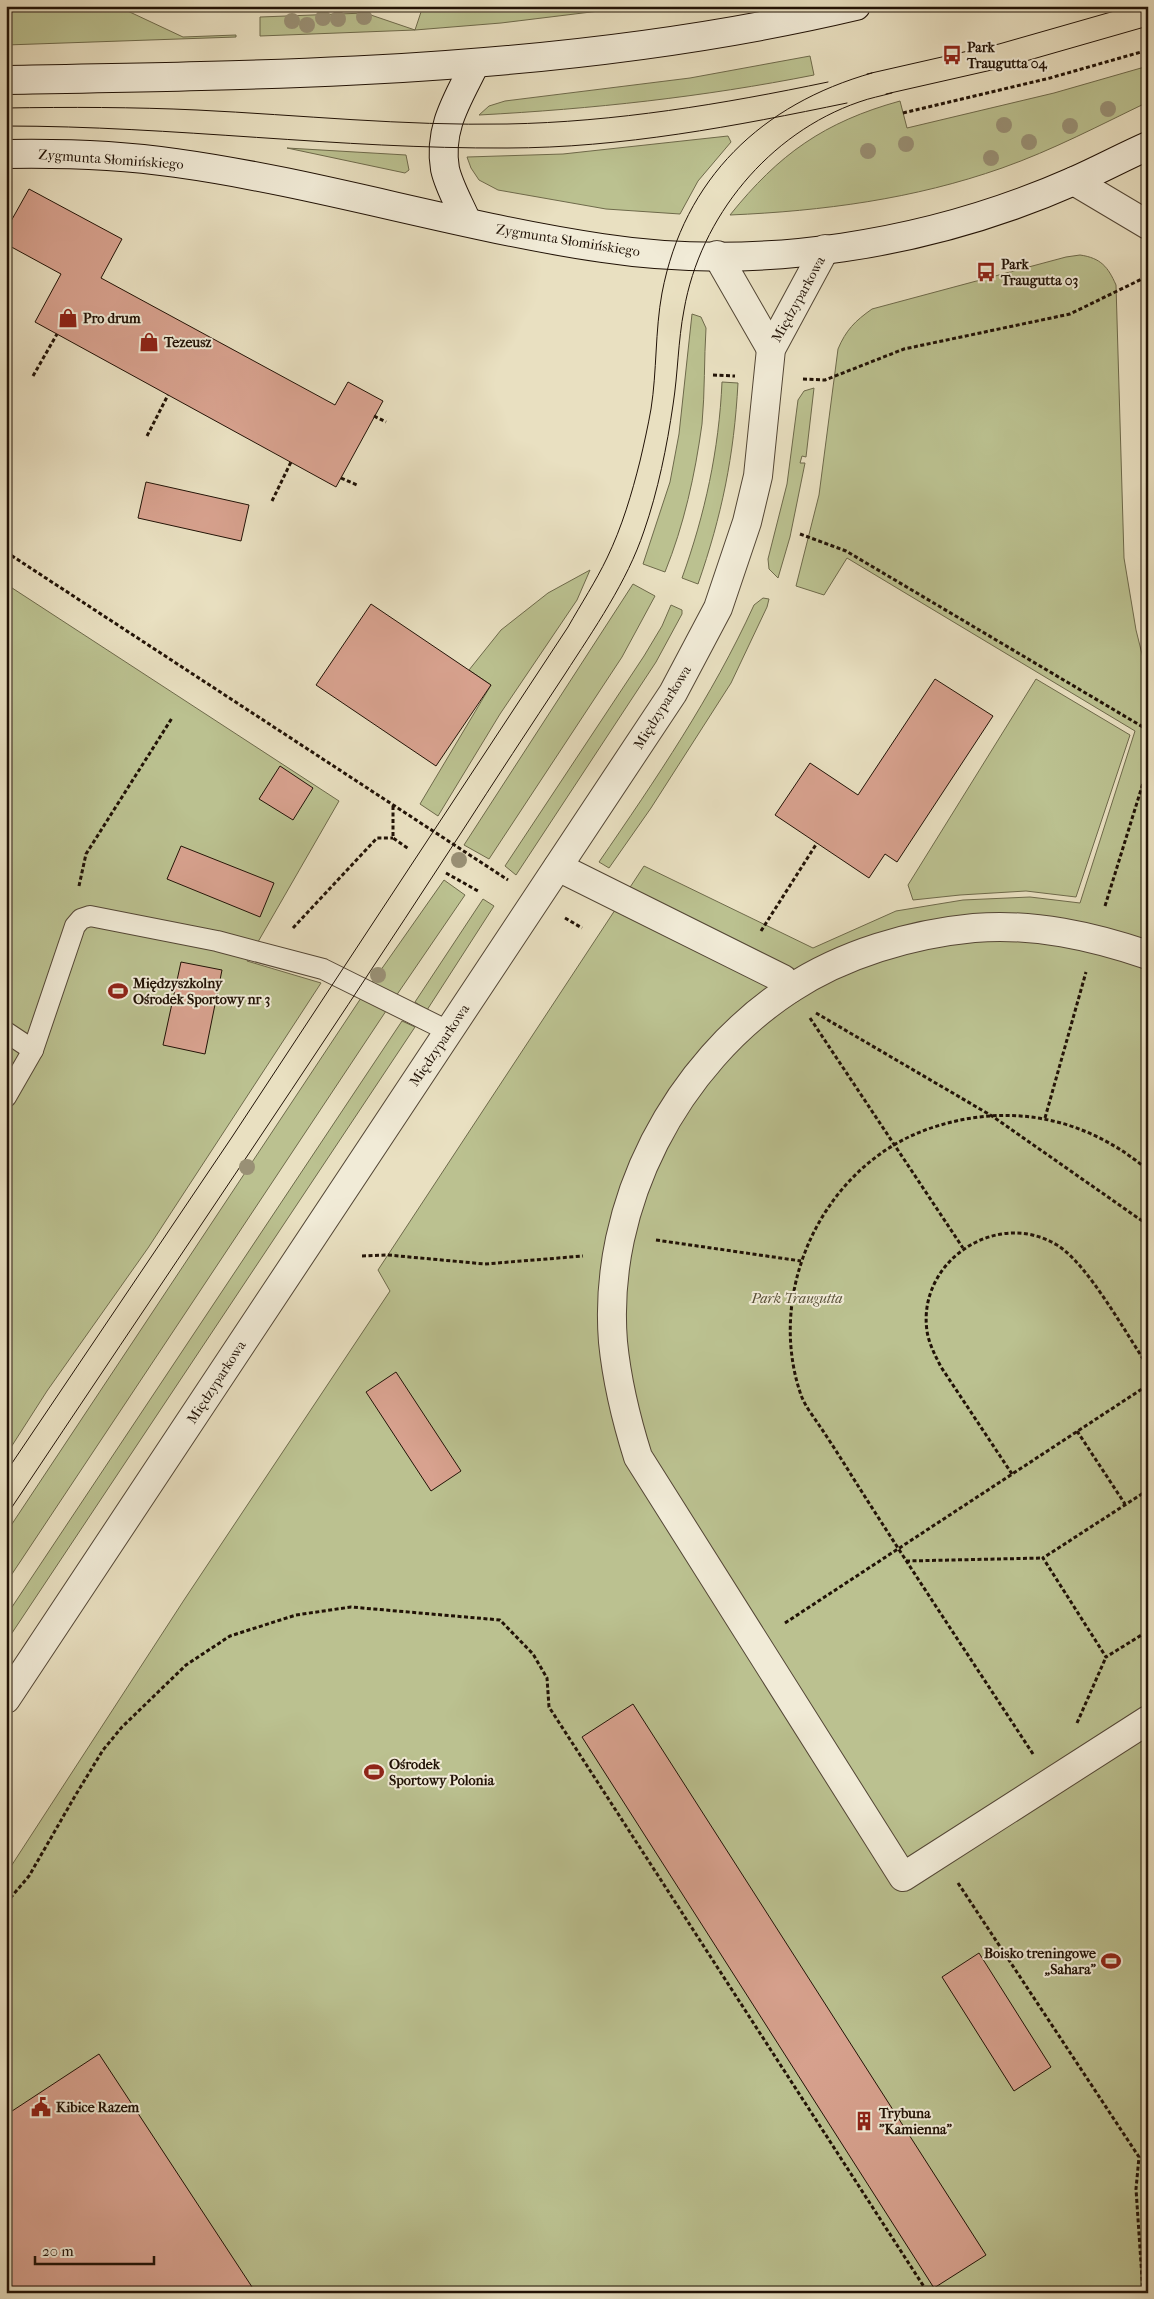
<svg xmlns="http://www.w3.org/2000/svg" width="1154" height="2299" font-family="'IM FELL French Canon',serif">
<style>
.green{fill:#bbc190;stroke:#6e6a4b}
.building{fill:#d8a28f;stroke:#211206}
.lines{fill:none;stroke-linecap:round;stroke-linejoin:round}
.service-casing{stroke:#534635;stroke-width:22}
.pedestrian-casing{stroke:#534635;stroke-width:30}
.tertiary-casing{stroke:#534635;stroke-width:30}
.secondary-casing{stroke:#211206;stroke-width:30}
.path{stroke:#211206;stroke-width:3;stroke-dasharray:4 2.5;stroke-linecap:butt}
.service{stroke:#f1ebd7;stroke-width:20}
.pedestrian{stroke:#f1ebd7;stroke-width:28}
.tertiary{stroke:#f1ebd7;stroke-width:28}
.secondary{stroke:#f1ebd7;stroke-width:28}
.tram{stroke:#211206;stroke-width:1}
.tree{fill:#999075}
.labels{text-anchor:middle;stroke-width:4;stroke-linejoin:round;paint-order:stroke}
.poi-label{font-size:14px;font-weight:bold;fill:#211206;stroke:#f1ebd7;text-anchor:start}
.street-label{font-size:14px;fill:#211206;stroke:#f1ebd7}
.park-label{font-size:14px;font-style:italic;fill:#574f36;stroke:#f1ebd7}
</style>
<rect width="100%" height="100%" fill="#e9e0c1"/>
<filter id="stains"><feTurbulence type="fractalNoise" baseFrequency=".004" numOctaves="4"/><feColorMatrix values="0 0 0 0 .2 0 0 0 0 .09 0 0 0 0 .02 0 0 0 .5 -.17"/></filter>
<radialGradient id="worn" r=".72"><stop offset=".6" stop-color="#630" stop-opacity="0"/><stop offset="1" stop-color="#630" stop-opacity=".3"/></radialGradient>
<g class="green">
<polygon points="6,6 117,6 183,37 236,35 236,37 6,45"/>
<polygon points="423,6 640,6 501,23 415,30 260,36 260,17 365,13 415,30"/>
<path d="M 810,56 L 814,75 C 703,97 592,109 479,115 L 489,106 L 505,101 L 690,78 Z"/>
<path d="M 1148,66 L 1148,102 C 1100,125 1053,150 1002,168 C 914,199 823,211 730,215 C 779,154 824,122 900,101 L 907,128 L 1054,93 Z"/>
<polygon points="728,136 731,142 698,181 680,214 606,209 498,190 479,180 471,168 467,157 563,154"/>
<polygon points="287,148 406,155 409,170 405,173"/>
<path d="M 1080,255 C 1101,258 1108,267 1116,285 L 1124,558 L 1136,630 L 1148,678 L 1148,2293 L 6,2293 L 6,1874 L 184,1600 L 390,1291 L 378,1270 L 644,866 L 813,948 L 896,911 L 963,900 L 1030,897 L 1080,903 L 1135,731 L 847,558 L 824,595 L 796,586 L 819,495 L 838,349 C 846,330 855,321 872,309 L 1066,257 Z"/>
<path d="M 692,314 L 701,317 L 706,328 C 704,359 705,392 702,424 C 695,475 684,525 665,572 L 643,564 L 670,482 L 679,434 Z"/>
<path d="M 722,382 L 738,383 C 734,456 722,515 698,584 L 682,578 C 705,514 719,450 722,382 Z"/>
<polygon points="814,388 806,457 802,456 800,463 805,463 790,537 778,578 769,569 768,559 787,484 798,400 804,391"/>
<polygon points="590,570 577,600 500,714 438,816 420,804 491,685 469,670 501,630 548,593"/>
<polygon points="6,584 339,801 247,961 321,983 148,1248 47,1391 6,1455"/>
<polygon points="633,584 655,596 622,657 489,859 464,845"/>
<path d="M 763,598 L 769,599 L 767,607 L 731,683 L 651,808 L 609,868 L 599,862 C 656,779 712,697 754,605 Z"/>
<polygon points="671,605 682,610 682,614 656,662 516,875 505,866 644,656 662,626"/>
<polygon points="1036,679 1130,735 1076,897 1026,891 960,895 913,900 908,885"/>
<polygon points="444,880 465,895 396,996 371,984"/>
<polygon points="483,899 494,906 427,1010 415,1002"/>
<polygon points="361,998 386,1011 6,1583 6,1533"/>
<polygon points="402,1021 415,1027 6,1642 6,1616"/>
</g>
<g class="building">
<polygon points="29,189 122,239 101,278 335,405 348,382 383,401 336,487 35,322 61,274 6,244 6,230"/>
<polygon points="146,482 249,505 241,541 138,518"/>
<polygon points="371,604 491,685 436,766 316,685"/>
<polygon points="935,679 993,716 897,862 885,854 869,878 775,815 810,763 858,795"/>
<polygon points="280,766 313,788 293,820 259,799"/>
<polygon points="181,846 274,883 260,917 167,879"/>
<polygon points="181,962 222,970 205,1054 163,1045"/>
<polygon points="396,1372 461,1471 431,1491 366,1392"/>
<polygon points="633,1704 986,2255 934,2288 582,1737"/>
<polygon points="979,1953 1051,2067 1014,2091 942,1977"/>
<polygon points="99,2054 256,2293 6,2293 6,2115"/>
</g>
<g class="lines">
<defs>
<g id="service">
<polyline points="6,1032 33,1050"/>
<polyline points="6,1097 33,1050 75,926 81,919 90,916 217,941 323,969 448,1031"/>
</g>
<g id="pedestrian">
<polyline points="558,867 783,979 790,989"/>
<path d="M 1148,955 C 1092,936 1034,923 974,928 C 911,934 843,954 790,989 C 676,1064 602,1204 613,1342 C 617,1382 626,1419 638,1457 L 903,1877 L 1148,1720"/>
</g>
<g id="tertiary">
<polyline points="1074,181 1148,225"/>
<polyline points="717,255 771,349"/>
<polyline points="6,1699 673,693 718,608 747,522 758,476 771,349 825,249"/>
</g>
<g id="secondary">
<path d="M 6,80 C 291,75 577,72 856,6"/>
<path d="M 6,154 C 63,153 120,155 176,163 C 320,183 459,227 602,248 C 760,272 929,245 1074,181 C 1099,170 1123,157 1148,146"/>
<path d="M 467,222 C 460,205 449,187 445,169 C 438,128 458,99 475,64"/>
</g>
</defs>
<use href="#service" class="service-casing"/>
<use href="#pedestrian" class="pedestrian-casing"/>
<use href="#tertiary" class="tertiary-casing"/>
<use href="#secondary" class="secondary-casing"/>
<g class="path">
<polyline points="903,113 1050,78 1148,50"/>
<polyline points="713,375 735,376"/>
<polyline points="33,376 57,334"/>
<polyline points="803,379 825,380 904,349 1070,314 1148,276"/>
<polyline points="374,416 386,422"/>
<polyline points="147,436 168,395"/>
<polyline points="341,478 357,485"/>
<polyline points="272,501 291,462"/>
<polyline points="800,534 846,551 1148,730"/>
<polyline points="6,552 508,880"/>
<polyline points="393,806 393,838 409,849"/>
<polyline points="446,873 478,891"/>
<polyline points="79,886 86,854 172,718"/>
<polyline points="1105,906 1148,767"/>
<polyline points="565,918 582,928"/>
<polyline points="293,928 377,838 393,838"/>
<polyline points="761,931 817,843"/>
<polyline points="816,1013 992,1116 1148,1225"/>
<polyline points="810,1018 963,1248"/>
<polyline points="1045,1118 1086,972"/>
<polyline points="656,1240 801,1261"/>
<polyline points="362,1256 388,1255 485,1264 583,1256"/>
<polyline points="1077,1431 1125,1504"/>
<path d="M 1012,1474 L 941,1367 C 935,1355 929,1344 927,1331 C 917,1262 996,1208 1057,1245 C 1088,1264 1126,1334 1148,1366"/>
<polyline points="1148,1490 1043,1558 1106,1657 1148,1631"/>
<polyline points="906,1561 1043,1558"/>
<polyline points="785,1623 1148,1385"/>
<polyline points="1077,1723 1106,1657"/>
<path d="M 1033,1754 C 976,1667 918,1580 862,1492 C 848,1470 834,1447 819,1425 C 813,1416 805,1406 801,1395 C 764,1288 826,1161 934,1127 C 1012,1102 1086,1118 1148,1170"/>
<polyline points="958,1883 1139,2157 1136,2189 1143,2293"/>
<polyline points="6,1903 29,1876 75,1796 103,1750 122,1727 186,1665 230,1636 296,1615 351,1607 500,1620 533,1654 547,1678 549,1707 928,2293"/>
<polyline points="1141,2261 1148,2256"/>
</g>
<use href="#service" class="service"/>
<use href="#pedestrian" class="pedestrian"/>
<use href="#tertiary" class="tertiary"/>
<use href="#secondary" class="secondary"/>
<g class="tram">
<polyline points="867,74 999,44 1132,6"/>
<polyline points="886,94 1005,67 1148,26"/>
<path d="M 6,108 C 70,107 133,107 197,110 C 300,115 404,126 507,124 C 615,122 723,104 828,82"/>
<path d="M 6,126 C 173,126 340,149 507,148 C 621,148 736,126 847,103"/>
<path d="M 6,1472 L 232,1137 L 568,627 C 581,604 596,581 607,558 C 622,527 632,493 640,461 C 644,444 648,426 651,409 C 657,371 655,331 662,293 C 684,178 762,104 872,73"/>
<path d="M 6,1516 C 158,1288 312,1062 461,833 C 495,780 530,727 565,674 C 594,629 627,582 644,531 C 658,491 667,446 673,405 C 678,373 678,341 684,310 C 700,217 769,133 859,102 C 870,98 881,96 892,93"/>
</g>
</g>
<g class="tree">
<circle cx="364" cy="17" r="8"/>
<circle cx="323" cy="18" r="8"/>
<circle cx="338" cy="19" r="8"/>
<circle cx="292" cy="21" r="8"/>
<circle cx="307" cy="25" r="8"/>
<circle cx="1108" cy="109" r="8"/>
<circle cx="1004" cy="125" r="8"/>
<circle cx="1070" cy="126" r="8"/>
<circle cx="1029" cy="142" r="8"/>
<circle cx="906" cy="144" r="8"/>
<circle cx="868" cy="151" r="8"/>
<circle cx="991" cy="158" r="8"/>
<circle cx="459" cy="860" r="8"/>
<circle cx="378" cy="975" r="8"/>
<circle cx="247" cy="1167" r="8"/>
</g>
<defs>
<symbol id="bus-bare" viewBox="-9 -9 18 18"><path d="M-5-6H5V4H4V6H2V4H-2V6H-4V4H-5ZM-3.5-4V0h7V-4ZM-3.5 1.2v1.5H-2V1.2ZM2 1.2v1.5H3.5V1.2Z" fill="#8f2418" stroke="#f1ebd7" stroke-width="2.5" paint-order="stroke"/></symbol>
<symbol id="shop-bare" viewBox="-9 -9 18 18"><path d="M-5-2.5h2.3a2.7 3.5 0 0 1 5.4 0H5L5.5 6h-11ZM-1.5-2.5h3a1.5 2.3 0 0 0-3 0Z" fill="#8f2418" stroke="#f1ebd7" stroke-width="2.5" paint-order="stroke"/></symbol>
<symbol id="stadium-bare" viewBox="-9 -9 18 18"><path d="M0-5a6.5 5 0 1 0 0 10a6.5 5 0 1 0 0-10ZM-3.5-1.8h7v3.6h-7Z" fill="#8f2418" stroke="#f1ebd7" stroke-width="2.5" paint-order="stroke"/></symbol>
<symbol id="civic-bare" viewBox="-9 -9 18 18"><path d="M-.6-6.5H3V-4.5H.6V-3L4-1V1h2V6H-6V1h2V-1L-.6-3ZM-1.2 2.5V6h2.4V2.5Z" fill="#8f2418" stroke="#f1ebd7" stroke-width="2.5" paint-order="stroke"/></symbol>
<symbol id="building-bare" viewBox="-9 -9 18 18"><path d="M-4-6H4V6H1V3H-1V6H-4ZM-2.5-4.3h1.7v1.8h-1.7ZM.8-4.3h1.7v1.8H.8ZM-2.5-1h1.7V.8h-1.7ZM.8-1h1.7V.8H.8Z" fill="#8f2418" stroke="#f1ebd7" stroke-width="2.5" paint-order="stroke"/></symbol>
</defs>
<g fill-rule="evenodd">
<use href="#bus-bare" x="938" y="41" width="28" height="28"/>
<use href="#bus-bare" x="972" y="258" width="28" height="28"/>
<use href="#shop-bare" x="54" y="304" width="28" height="28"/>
<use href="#shop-bare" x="135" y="328" width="28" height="28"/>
<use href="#stadium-bare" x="104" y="977" width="28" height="28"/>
<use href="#stadium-bare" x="360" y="1758" width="28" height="28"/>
<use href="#stadium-bare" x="1097" y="1947" width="28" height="28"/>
<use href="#civic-bare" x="27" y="2093" width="28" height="28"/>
<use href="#building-bare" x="850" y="2107" width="28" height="28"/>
</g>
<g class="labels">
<g class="poi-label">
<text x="967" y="52">Park<tspan x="967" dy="16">Traugutta 04</tspan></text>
<text x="1001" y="269">Park<tspan x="1001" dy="16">Traugutta 03</tspan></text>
<text x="83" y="323">Pro drum</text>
<text x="164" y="347">Tezeusz</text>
<text x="133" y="988">Międzyszkolny<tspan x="133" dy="16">Ośrodek Sportowy nr 3</tspan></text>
<text x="389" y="1769">Ośrodek<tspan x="389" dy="16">Sportowy Polonia</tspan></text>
<text x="1096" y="1958" text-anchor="end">Boisko treningowe<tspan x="1096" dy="16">„Sahara”</tspan></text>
<text x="56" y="2112">Kibice Razem</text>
<text x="879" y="2118">Trybuna<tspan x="879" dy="16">"Kamienna"</tspan></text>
</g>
<g class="street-label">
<text transform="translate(111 159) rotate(4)" y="5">Zygmunta Słomińskiego</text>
<text transform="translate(568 240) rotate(9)" y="5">Zygmunta Słomińskiego</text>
<text transform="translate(798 299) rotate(-61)" y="5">Międzyparkowa</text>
<text transform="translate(662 707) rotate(-58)" y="5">Międzyparkowa</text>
<text transform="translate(439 1045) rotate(-56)" y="5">Międzyparkowa</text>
<text transform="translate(216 1382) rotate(-57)" y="5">Międzyparkowa</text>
</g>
<g class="park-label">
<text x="797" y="1303">Park Traugutta</text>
</g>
</g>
<rect width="1154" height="2299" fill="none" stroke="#e9e0c1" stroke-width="25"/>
<rect x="8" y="8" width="1139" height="2284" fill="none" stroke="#211206" stroke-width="2.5"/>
<rect x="12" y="12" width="1129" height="2274" fill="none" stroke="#211206"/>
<path d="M35 2256v8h119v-8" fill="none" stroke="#211206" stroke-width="2.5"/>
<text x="42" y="2256" font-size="15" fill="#211206" stroke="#f1ebd7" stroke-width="4" paint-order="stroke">20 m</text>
<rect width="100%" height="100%" filter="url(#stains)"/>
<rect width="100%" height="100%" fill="url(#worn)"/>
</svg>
